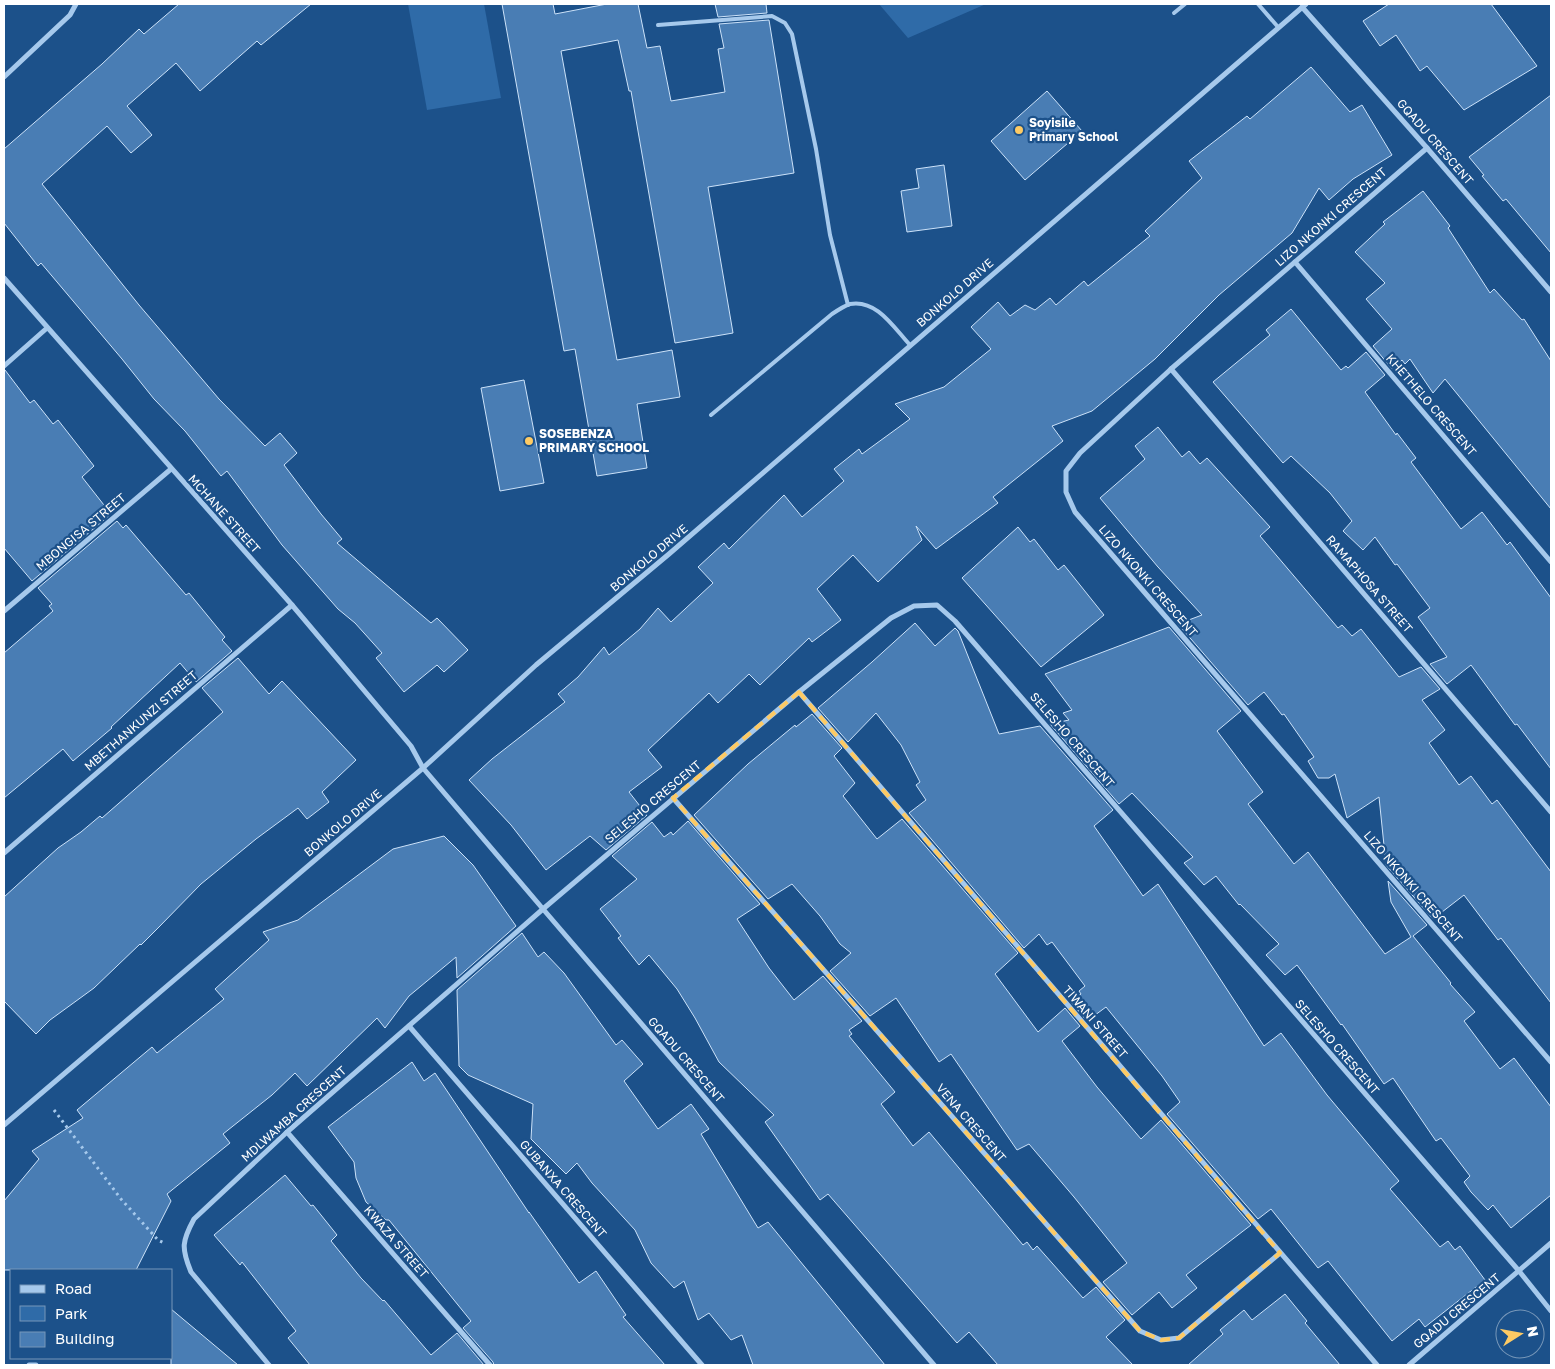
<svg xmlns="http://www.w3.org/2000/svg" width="1555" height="1369" font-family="'Golos Text',sans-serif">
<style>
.green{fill:#2f6ba8}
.building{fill:#497db4;stroke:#cce2f9}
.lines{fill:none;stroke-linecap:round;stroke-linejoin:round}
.path{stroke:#a6c9ec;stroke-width:3;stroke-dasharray:2.5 4;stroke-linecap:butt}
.service{stroke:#a6c9ec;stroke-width:4}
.minor{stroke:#a6c9ec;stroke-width:5}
.marked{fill:none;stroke:#fdca64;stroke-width:4;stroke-dasharray:10 6;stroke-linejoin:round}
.poi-dot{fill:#fdca64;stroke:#1c518a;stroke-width:2}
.labels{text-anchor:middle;stroke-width:4.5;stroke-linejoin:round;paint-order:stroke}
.poi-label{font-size:12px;font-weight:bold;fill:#fff;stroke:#1c518a;text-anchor:start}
.street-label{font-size:12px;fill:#fff;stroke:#1c518a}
</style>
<rect width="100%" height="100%" fill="#1c518a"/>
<g class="green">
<polygon points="408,4 484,4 501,98 427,110"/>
<polygon points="879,4 986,4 908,38"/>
</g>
<g class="building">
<polygon points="179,4 311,4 261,45 257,41 200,91 176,63 127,106 152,135 131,153 107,126 42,184 139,305 219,399 265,446 280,433 297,453 284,465 321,514 342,539 337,543 431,623 437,618 468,650 444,672 437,665 404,692 376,658 382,653 355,623 338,609 282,545 227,471 221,476 185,431 154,399 122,359 41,263 38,266 4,223 4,149 102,64 139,29 144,34"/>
<polygon points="502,4 553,4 555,14 607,4 638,4 647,48 660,46 671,101 725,92 718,49 724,48 719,24 769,20 794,173 708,187 733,333 675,343 631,91 629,91 618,40 561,51 617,360 672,350 680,397 637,404 647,468 597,476 575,349 564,351"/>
<polygon points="715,4 766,4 767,13 718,17"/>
<polygon points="1389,4 1491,4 1537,66 1464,110 1427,66 1420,71 1396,35 1380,46 1363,21"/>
<polygon points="1311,67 1350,112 1362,105 1392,155 1353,179 1329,200 1319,188 1292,233 1219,295 1155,359 1092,411 1052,426 1063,441 993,497 998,503 936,549 916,526 922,540 878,582 853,555 817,589 841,620 812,642 809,638 760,685 749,674 718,703 709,693 648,750 662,767 629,792 647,815 606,850 590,836 546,870 511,825 469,780 492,759 565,702 558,694 578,677 604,647 609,655 640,629 658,608 671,622 713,583 698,567 724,543 729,549 784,495 802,517 844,481 834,469 859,449 862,454 910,419 895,404 944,387 991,349 971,327 998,302 1010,316 1025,305 1035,310 1050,298 1056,305 1084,281 1088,286 1150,236 1145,231 1202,178 1189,161 1247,116 1250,119"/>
<polygon points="1047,91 1082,131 1025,180 991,141"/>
<polygon points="1551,95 1551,253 1506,199 1503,201 1482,176 1484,175 1469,157"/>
<polygon points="944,165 952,226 907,232 901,191 919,188 916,169"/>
<polygon points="1423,191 1450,226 1448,228 1490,293 1494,289 1522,320 1524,319 1551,361 1551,509 1445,379 1433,393 1410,359 1405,364 1402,360 1392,369 1373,346 1392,329 1366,299 1385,283 1355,252 1385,224 1383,222"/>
<polygon points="1291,309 1341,370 1346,366 1348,368 1366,352 1385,375 1365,392 1396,435 1397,433 1416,458 1411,462 1461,529 1482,512 1507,545 1510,542 1551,598 1551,769 1517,724 1515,725 1471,665 1447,684 1430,664 1447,657 1418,617 1430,608 1397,564 1395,565 1375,537 1363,550 1343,531 1352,521 1330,493 1291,456 1283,463 1213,382 1270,335 1266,330"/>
<polygon points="4,370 5,370 30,403 34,400 53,424 58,420 94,466 82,477 111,514 32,581 4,548"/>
<polygon points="524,380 544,483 500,491 481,388"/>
<polygon points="1158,427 1182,457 1189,451 1200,464 1207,458 1270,527 1260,536 1338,628 1342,625 1352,636 1361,629 1399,677 1421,667 1440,689 1422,700 1445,730 1429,743 1459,785 1471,776 1492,804 1497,800 1551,872 1551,1003 1501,938 1498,940 1464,895 1433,919 1386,865 1379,797 1347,818 1335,774 1329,778 1318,778 1308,761 1314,757 1284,714 1282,715 1264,692 1248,705 1178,624 1202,615 1158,567 1100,498 1145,459 1135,446"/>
<polygon points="117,521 123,528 126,525 186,595 189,593 225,637 222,640 232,651 196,682 180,663 111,727 112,728 73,761 63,749 4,798 4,653 53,611 49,606 52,604 38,588"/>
<polygon points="1018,527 1030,542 1034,539 1058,570 1064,565 1104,615 1041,667 962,578"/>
<polygon points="915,623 935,646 955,628 958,631 999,734 1040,726 1113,810 1094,826 1143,896 1158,884 1264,1046 1281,1033 1327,1095 1399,1181 1390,1189 1440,1247 1448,1241 1455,1250 1460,1246 1485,1280 1425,1327 1419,1319 1392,1341 1328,1261 1318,1268 1271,1209 1258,1219 1167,1114 1180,1102 1162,1076 1106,1007 1087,1021 1071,1002 1081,994 1079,991 1085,986 1052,942 1047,945 1039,934 1024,948 909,813 926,800 916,785 920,782 901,745 876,713 848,742 818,708 872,662"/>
<polygon points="1169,627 1241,711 1217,731 1263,792 1248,804 1294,864 1308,852 1385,954 1411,937 1391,902 1388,881 1427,925 1413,936 1451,983 1450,984 1475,1012 1464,1021 1500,1069 1514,1058 1551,1107 1551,1195 1511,1228 1493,1205 1488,1210 1471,1192 1464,1182 1470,1176 1441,1138 1436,1141 1393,1078 1384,1084 1342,1024 1341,1025 1297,965 1285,975 1266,955 1279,944 1240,904 1239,905 1216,876 1204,885 1184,863 1193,857 1132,793 1119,804 1050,724 1069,720 1063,713 1072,710 1045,674"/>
<polygon points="238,658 269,694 282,681 356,760 322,792 329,802 307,819 298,808 256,839 201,884 159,927 141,945 140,944 94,988 50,1020 36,1034 4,1001 4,897 58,848 81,832 100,816 102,818 223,712 202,688"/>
<polygon points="812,714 842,748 834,756 855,783 843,796 877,839 902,819 1018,953 995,974 1038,1032 1065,1008 1080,1026 1062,1041 1097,1087 1141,1139 1161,1120 1251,1225 1186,1275 1197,1288 1172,1308 1159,1292 1132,1315 1103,1282 1127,1263 1074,1197 1029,1144 1017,1150 951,1054 939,1062 896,998 870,1016 830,971 851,953 840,944 820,916 792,884 768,899 694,815 748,764 795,725 796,727"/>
<polygon points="688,821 760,904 737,919 769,968 794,1000 823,976 862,1021 849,1030 852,1034 849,1036 895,1092 881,1104 913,1146 929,1132 1023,1245 1027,1242 1033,1250 1037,1246 1083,1298 1096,1287 1125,1320 1106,1337 1133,1365 998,1365 969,1332 957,1343 828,1194 820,1200 765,1122 774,1115 719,1062 695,1018 677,989 649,955 639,965 618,938 621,936 600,909 637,879 612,856 652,822 664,837 671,832 673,835"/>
<polygon points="444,836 473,865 516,926 457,978 456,957 409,996 385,1028 377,1018 307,1086 295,1073 272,1095 223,1134 230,1143 167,1194 171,1201 136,1270 4,1270 4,1201 39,1159 32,1151 83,1118 77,1110 152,1047 157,1053 224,999 215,989 269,940 263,932 298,920 393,849"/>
<polygon points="522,933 538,957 544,952 564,973 616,1045 622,1040 643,1064 624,1081 658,1129 691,1104 709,1129 701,1134 758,1228 768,1222 885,1365 753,1365 742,1335 731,1340 709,1313 698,1320 684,1281 674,1288 651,1263 635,1230 592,1183 577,1163 566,1174 531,1139 533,1104 468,1075 459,1066 457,990"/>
<polygon points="412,1062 424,1081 435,1073 529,1213 529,1212 579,1283 596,1271 626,1315 623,1317 665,1365 494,1365 493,1362 463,1328 471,1321 389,1220 386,1220 366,1202 356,1178 354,1162 328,1127"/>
<polygon points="285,1175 311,1206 313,1205 337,1235 331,1241 361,1278 383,1301 384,1300 431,1355 457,1333 484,1365 310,1365 288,1338 296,1331 242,1262 240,1265 214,1235"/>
<polygon points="1285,1294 1307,1321 1305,1323 1340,1365 1188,1365 1223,1334 1220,1330 1244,1310 1252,1320"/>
<polygon points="171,1309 238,1365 171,1365"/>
</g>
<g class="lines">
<polyline class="path" points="54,1110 121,1199 158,1240 164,1243"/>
<g class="service">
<polyline points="1258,4 1278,27"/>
<polyline points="1174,13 1185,4"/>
<polyline points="658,25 772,16 785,23 792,34 816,149 830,235 848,305"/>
<path d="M 711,415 L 832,314 C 838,310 844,306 850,304 C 877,299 894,328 910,345"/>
</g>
<g class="minor">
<polyline points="1302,7 1427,148 1551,292"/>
<polyline points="4,77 70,15 76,4"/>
<polyline points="1427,148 1171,369 1080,453 1066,471 1066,492 1075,512 1551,1062"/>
<polyline points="1295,262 1551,562"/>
<polyline points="4,278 292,605 411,746 423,768 543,909 934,1365"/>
<polyline points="4,366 47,328"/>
<polyline points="1171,369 1551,812"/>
<polyline points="4,611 171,469"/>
<polyline points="799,692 1377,1365"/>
<polyline points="673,798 1140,1331 1161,1340 1179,1338 1280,1253"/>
<polyline points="4,853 292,605"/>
<polyline points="409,1026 702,1365"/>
<polyline points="4,1125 423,768 536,665 669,554 1306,4"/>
<polyline points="287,1132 490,1365"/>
<polyline points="29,1365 36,1365"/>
<path d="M 269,1365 L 191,1272 C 181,1248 182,1241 194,1219 L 287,1132 L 543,909 L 799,692 L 891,618 L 914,606 L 937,605 L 955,621 L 1519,1271 L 1551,1311"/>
<polyline points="1409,1365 1551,1243"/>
</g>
</g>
<path class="marked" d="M 799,692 L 1280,1253 L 1179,1338 L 1161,1340 L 1140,1331 L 673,798 Z"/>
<g class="poi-dot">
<circle cx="1019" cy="130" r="5"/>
<circle cx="529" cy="441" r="5"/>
</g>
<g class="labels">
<g class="poi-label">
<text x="1029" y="127">Soyisile<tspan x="1029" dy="14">Primary School</tspan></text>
<text x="539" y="438">SOSEBENZA<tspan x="539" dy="14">PRIMARY SCHOOL</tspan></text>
</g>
<g class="street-label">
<text transform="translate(1435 142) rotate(49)" y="4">GQADU CRESCENT</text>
<text transform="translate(1331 217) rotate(-41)" y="4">LIZO NKONKI CRESCENT</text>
<text transform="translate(955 293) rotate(-41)" y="4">BONKOLO DRIVE</text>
<text transform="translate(1431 405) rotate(49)" y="4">KHETHELO CRESCENT</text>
<text transform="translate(224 514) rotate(48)" y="4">MCHANE STREET</text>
<text transform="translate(81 532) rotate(-40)" y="4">MBONGISA STREET</text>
<text transform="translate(649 558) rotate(-40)" y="4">BONKOLO DRIVE</text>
<text transform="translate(1148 581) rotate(49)" y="4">LIZO NKONKI CRESCENT</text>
<text transform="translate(1369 584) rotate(49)" y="4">RAMAPHOSA STREET</text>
<text transform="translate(141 721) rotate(-41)" y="4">MBETHANKUNZI STREET</text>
<text transform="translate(1072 740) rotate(49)" y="4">SELESHO CRESCENT</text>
<text transform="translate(653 802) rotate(-40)" y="4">SELESHO CRESCENT</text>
<text transform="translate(343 823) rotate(-40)" y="4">BONKOLO DRIVE</text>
<text transform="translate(1413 887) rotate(49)" y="4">LIZO NKONKI CRESCENT</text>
<text transform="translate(1095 1022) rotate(49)" y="4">TIWANI STREET</text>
<text transform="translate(1337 1047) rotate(49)" y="4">SELESHO CRESCENT</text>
<text transform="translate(686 1060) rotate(49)" y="4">GQADU CRESCENT</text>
<text transform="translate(294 1114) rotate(-42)" y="4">MDLWAMBA CRESCENT</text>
<text transform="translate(971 1123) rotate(49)" y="4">VENA CRESCENT</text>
<text transform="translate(563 1189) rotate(49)" y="4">GUBANXA CRESCENT</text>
<text transform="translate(396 1242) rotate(49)" y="4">KWAZA STREET</text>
<text transform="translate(1457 1311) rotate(-40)" y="4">GQADU CRESCENT</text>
</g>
</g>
<rect width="1555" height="1369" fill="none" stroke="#ffffff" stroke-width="10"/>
<rect x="10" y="1269" width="162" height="90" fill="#1c518a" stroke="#7797b9"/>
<rect x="20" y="1285" width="25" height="8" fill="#a6c9ec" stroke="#7797b9"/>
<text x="55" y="1294" font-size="15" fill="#ffffff">Road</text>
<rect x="20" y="1306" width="25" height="15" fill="#2f6ba8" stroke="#7797b9"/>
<text x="55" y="1319" font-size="15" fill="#ffffff">Park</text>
<rect x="20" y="1332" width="25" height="15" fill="#497db4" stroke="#7797b9"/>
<text x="55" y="1344" font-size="15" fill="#ffffff">Building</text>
<g transform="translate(1520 1334) rotate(79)"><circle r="24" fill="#1c518a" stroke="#7797b9"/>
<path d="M0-4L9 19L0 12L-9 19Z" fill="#fdca64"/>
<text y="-8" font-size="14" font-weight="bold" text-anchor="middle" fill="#ffffff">N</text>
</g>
</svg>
